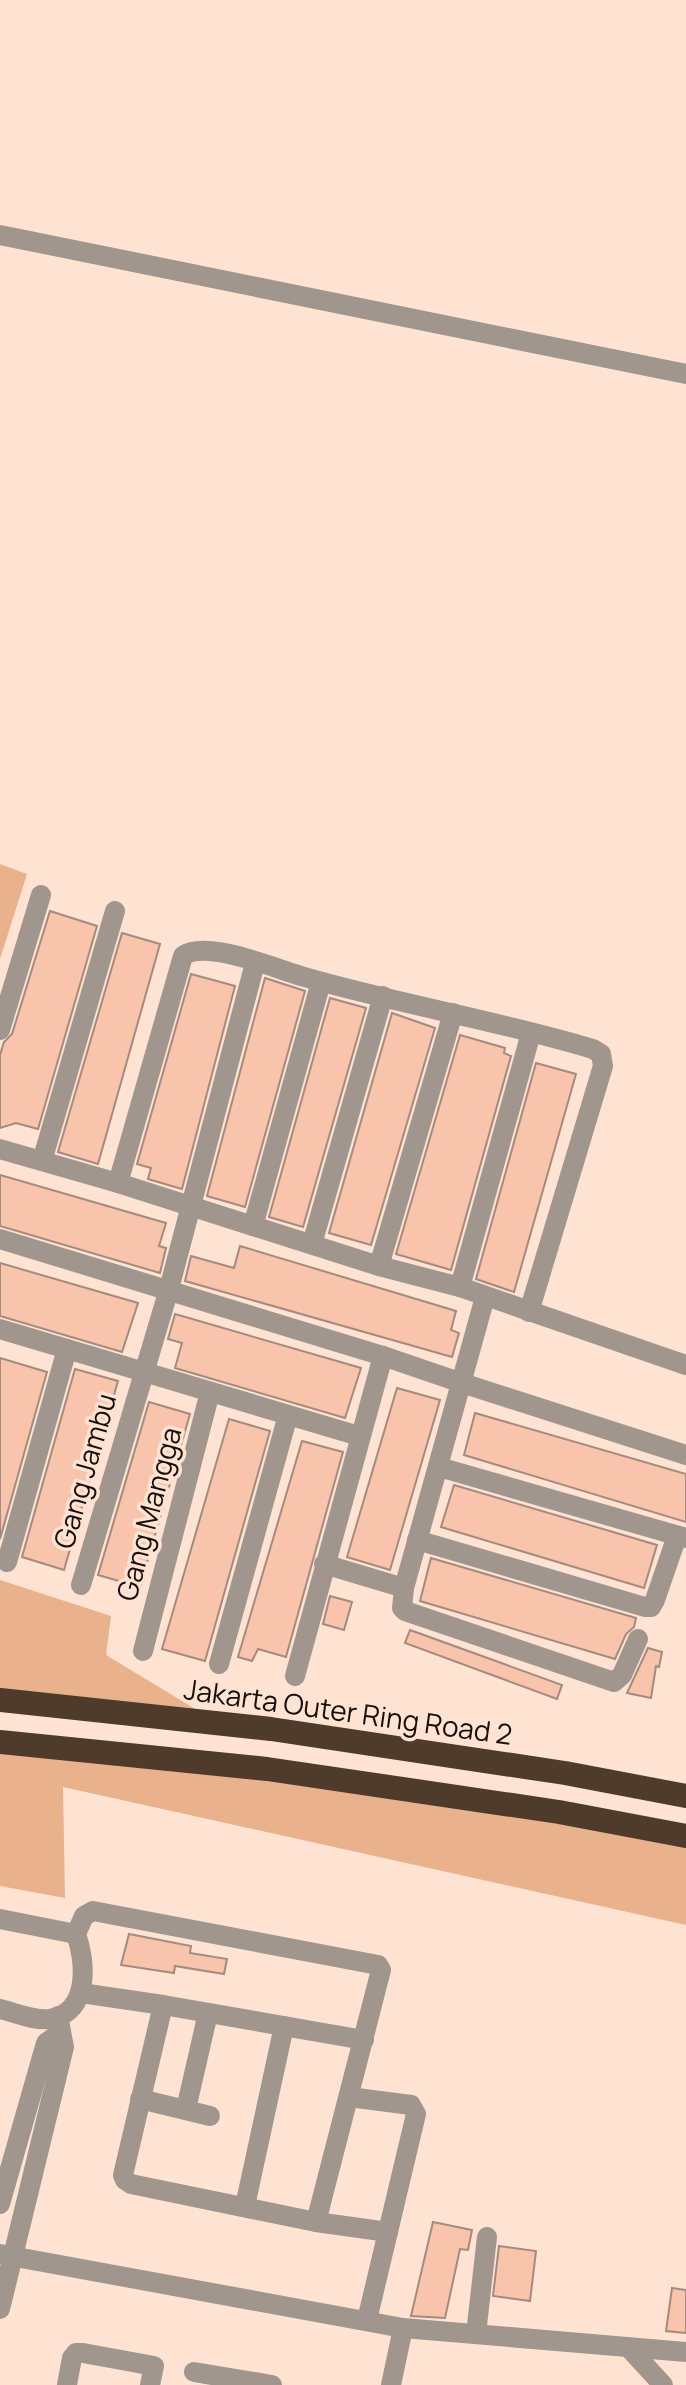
<svg xmlns="http://www.w3.org/2000/svg" width="686" height="2385" font-family="Manrope,sans-serif">
<style>
.green{fill:#eab18d}
.building{fill:#f9c4ac;stroke:#a58a7e;stroke-width:2}
.lines{fill:none;stroke-linecap:round;stroke-linejoin:round}
.minor{stroke:#a0968e;stroke-width:20}
.highway{stroke:#4e3b2b;stroke-width:24}
.labels{text-anchor:middle;stroke-width:7;stroke-linejoin:round;paint-order:stroke}
.street-label{font-size:28px;fill:#180f0a;stroke:#fee3d2}
</style>
<rect width="100%" height="100%" fill="#fee3d2"/>
<g class="green">
<polygon points="0,864 27,874 0,959"/>
<polygon points="0,1580 111,1616 106,1655 220,1724 0,1700"/>
<polygon points="0,1742 686,1836 686,1925 63,1787 65,1898 0,1886"/>
</g>
<g class="building">
<polygon points="50,911 97,926 38,1129 16,1123 0,1128 0,1055 4,1042 12,1034"/>
<polygon points="122,933 160,944 98,1164 58,1152"/>
<polygon points="191,974 235,986 182,1189 148,1179 151,1168 137,1164"/>
<polygon points="265,978 305,991 245,1207 207,1196"/>
<polygon points="330,998 366,1008 303,1227 269,1217"/>
<polygon points="392,1013 435,1028 371,1245 329,1233"/>
<polygon points="460,1035 505,1048 504,1053 511,1056 451,1270 396,1254"/>
<polygon points="536,1063 576,1074 514,1292 476,1279"/>
<polygon points="0,1175 166,1223 159,1246 166,1248 160,1273 0,1226"/>
<polygon points="240,1246 456,1311 451,1330 459,1333 452,1357 185,1281 191,1256 234,1268"/>
<polygon points="0,1263 138,1303 122,1352 0,1316"/>
<polygon points="175,1314 361,1368 345,1418 175,1368 182,1343 168,1339"/>
<polygon points="0,1358 47,1372 0,1539"/>
<polygon points="75,1369 118,1381 64,1570 22,1557"/>
<polygon points="397,1388 440,1400 390,1570 347,1557"/>
<polygon points="149,1402 190,1414 140,1587 98,1575"/>
<polygon points="475,1413 686,1474 686,1522 464,1455"/>
<polygon points="229,1419 270,1431 205,1661 162,1649"/>
<polygon points="302,1441 343,1452 286,1657 258,1649 252,1661 238,1657"/>
<polygon points="454,1485 657,1545 644,1588 441,1527"/>
<polygon points="431,1558 636,1618 634,1627 626,1634 615,1659 420,1601"/>
<polygon points="330,1596 352,1602 344,1630 323,1624"/>
<polygon points="410,1630 562,1685 557,1699 405,1643"/>
<polygon points="648,1648 662,1652 659,1667 656,1666 651,1698 627,1693"/>
<polygon points="129,1934 191,1946 190,1953 227,1959 224,1974 175,1966 174,1973 121,1965"/>
<polygon points="433,2222 472,2230 468,2250 460,2249 445,2318 411,2316"/>
<polygon points="499,2246 536,2251 530,2301 493,2296"/>
<polygon points="672,2288 686,2290 686,2333 666,2331"/>
</g>
<g class="lines">
<g class="minor">
<polyline points="0,235 686,374"/>
<polyline points="0,1030 41,895"/>
<polyline points="0,1149 118,1183 379,1266 460,1287 686,1365"/>
<polyline points="42,1161 115,911"/>
<path d="M 118,1183 L 183,956 C 205,939 274,968 301,976 C 397,1004 497,1020 593,1049 L 601,1054 L 603,1066 L 529,1312"/>
<polyline points="253,1226 321,982"/>
<polyline points="0,1239 383,1356 462,1383 686,1455"/>
<polyline points="312,1244 383,996"/>
<polyline points="379,1266 453,1013"/>
<polyline points="460,1287 531,1033"/>
<polyline points="485,1297 404,1588 402,1608 405,1611 614,1682 622,1675 638,1639"/>
<polyline points="0,1329 359,1436"/>
<polyline points="439,1467 686,1538"/>
<polyline points="417,1540 645,1607 651,1607 655,1600 677,1536"/>
<polyline points="7,1562 67,1349"/>
<polyline points="324,1564 404,1588"/>
<polyline points="81,1585 169,1289 255,963"/>
<polyline points="143,1651 210,1392"/>
<polyline points="219,1664 288,1415"/>
<polyline points="295,1676 383,1356"/>
<polyline points="0,1919 76,1934"/>
<polyline points="81,1993 163,2005 364,2040"/>
<polyline points="163,2005 123,2175 125,2180 131,2184 316,2222 388,2232"/>
<path d="M 0,2009 C 16,2013 34,2021 50,2019 C 90,2013 86,1961 76,1934 L 84,1916 L 93,1911 L 378,1965 L 381,1970 L 316,2222"/>
<polyline points="349,2097 411,2105 416,2114 367,2320"/>
<polyline points="140,2099 210,2116"/>
<polyline points="186,2109 208,2013"/>
<polyline points="0,2204 46,2043 60,2033"/>
<polyline points="245,2206 284,2026"/>
<polyline points="0,2254 403,2328 686,2352"/>
<polyline points="0,2309 64,2047 58,2016"/>
<polyline points="476,2334 487,2237"/>
<polyline points="629,2348 663,2385"/>
<polyline points="194,2372 272,2385"/>
<polyline points="67,2385 72,2358 76,2353 83,2353 154,2366 150,2385"/>
<polyline points="391,2385 403,2328"/>
</g>
<g class="highway">
<polyline points="0,1700 271,1729 565,1773 686,1796"/>
<polyline points="0,1742 267,1769 559,1812 686,1836"/>
</g>
</g>
<g class="labels">
<g class="street-label">
<text transform="translate(85 1471) rotate(-74)" y="10">Gang Jambu</text>
<text transform="translate(149 1514) rotate(-75)" y="10">Gang Mangga</text>
<text transform="translate(348 1712) rotate(8)" y="10">Jakarta Outer Ring Road 2</text>
</g>
</g>
</svg>
